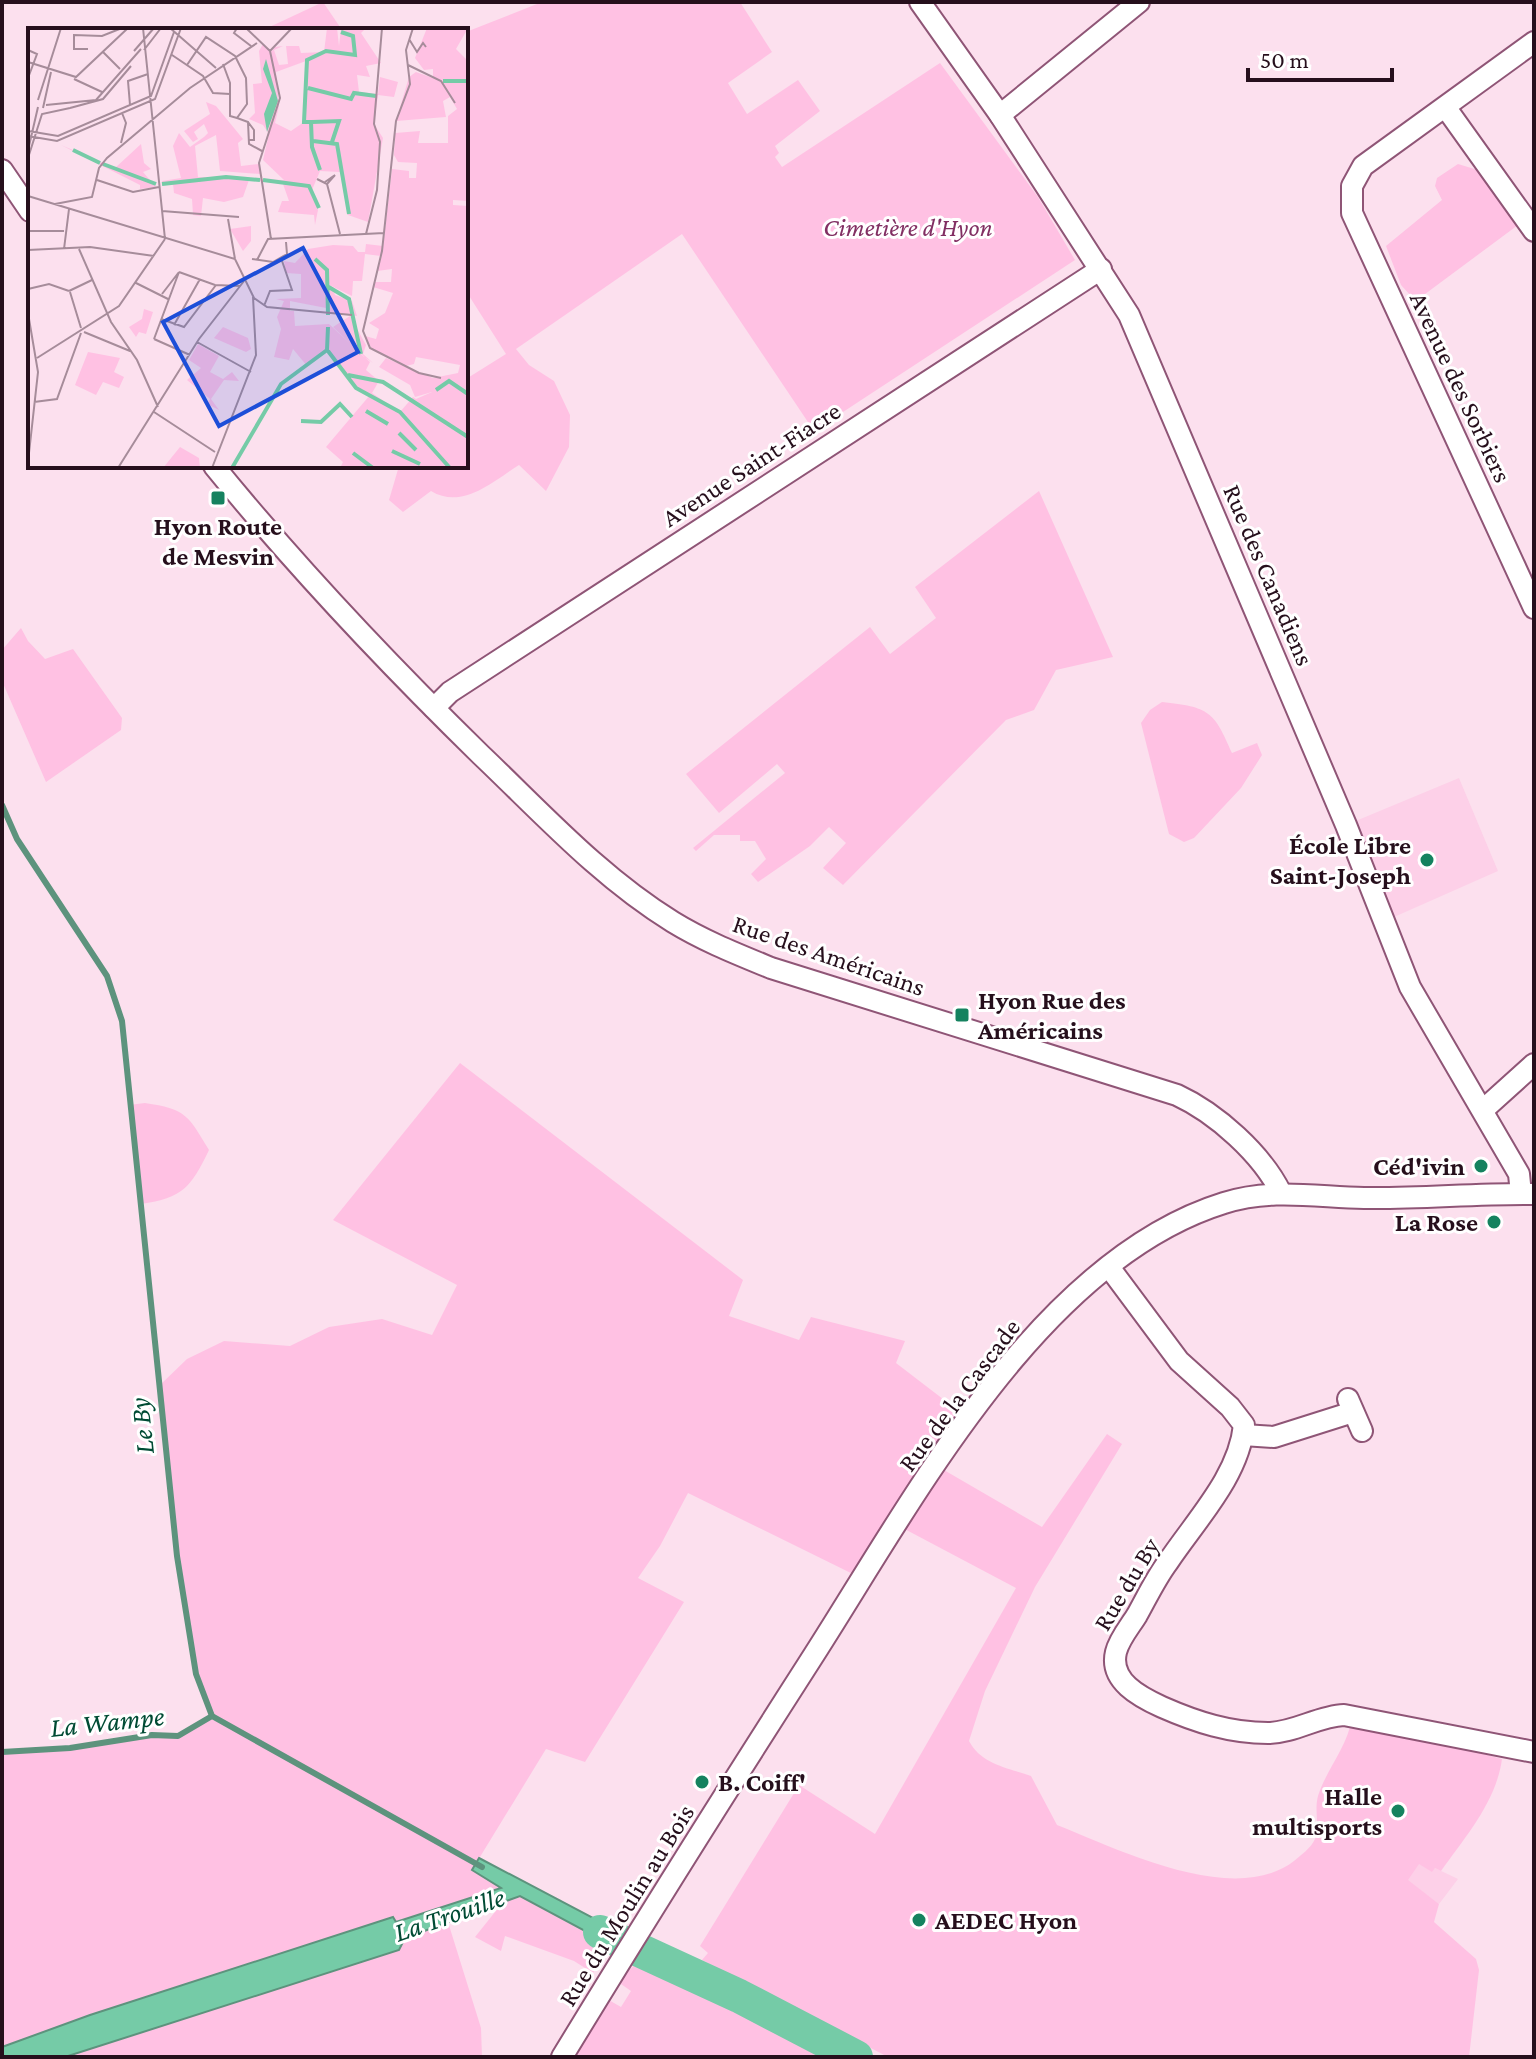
<svg xmlns="http://www.w3.org/2000/svg" width="1536" height="2059" font-family="'Crimson Pro',serif">
<style>
.built{fill:#fdd0e8}
.green{fill:#ffc1e3}
.water{fill:#75cba7;stroke:#5d937d;stroke-width:2}
.lines{fill:none;stroke-linecap:round;stroke-linejoin:round}
.stream{stroke:#5d937d;stroke-width:6}
.river{stroke:#75cba7;stroke-width:34}
.minor-casing{stroke:#8f5576;stroke-width:24}
.minor{stroke:#fff;stroke-width:20}
.poi-dot{fill:#15825f;stroke:#fff;stroke-width:3}
.labels{text-anchor:middle;stroke-width:6;stroke-linejoin:round;paint-order:stroke}
.park-label{font-size:26px;font-style:italic;fill:#822f63;stroke:#fff}
.street-label{font-size:26px;fill:#260f1c;stroke:#fff}
.poi-label{font-size:26px;font-weight:bold;fill:#260f1c;stroke:#fff;text-anchor:end}
.water-label{font-size:28px;font-style:italic;fill:#004b34;stroke:#fff}
.inset-river{fill:none;stroke:#75cba7;stroke-width:4}
.inset-road{fill:none;stroke:#a68c9a;stroke-width:2}
.view{fill:#1d4ed8;fill-opacity:0.15;stroke:#1d4ed8;stroke-width:4}
.inset-edge{fill:none;stroke:#260f1c;stroke-width:4}
</style>
<rect width="100%" height="100%" fill="#fce0ee"/>
<g class="built">
<polygon points="1459,778 1498,871 1385,921 1346,825"/>
<polygon points="1419,1863 1431,1871 1435,1868 1458,1879 1439,1904 1407,1880"/>
</g>
<g class="green">
<polygon points="323,2 342,30 263,30"/>
<path d="M 542,2 L 740,2 L 772,52 L 728,83 L 747,114 L 798,80 L 820,111 L 775,146 L 779,153 L 775,157 L 782,167 L 940,63 L 1038,197 L 1075,260 L 814,431 L 682,234 L 516,349 L 529,365 L 554,381 L 570,415 L 569,447 L 546,491 L 519,465 C 492,482 462,510 431,491 L 403,512 L 389,500 L 399,466 L 466,466 L 466,379 L 506,354 L 466,291 L 466,32 Z"/>
<polygon points="1458,164 1481,171 1518,225 1421,297 1412,297 1401,285 1386,246 1442,200 1435,186 1437,178"/>
<polygon points="1039,491 1113,657 1056,670 1034,710 1006,720 843,885 823,868 846,843 829,827 810,846 758,882 751,874 766,859 755,841 740,841 740,835 714,835 696,851 693,848 785,773 777,764 719,813 686,774 870,627 890,654 936,618 915,587"/>
<polygon points="21,628 28,641 45,659 73,649 122,718 121,730 46,782 2,681 2,650"/>
<path d="M 1162,702 C 1209,707 1214,711 1232,753 L 1257,743 L 1262,755 L 1241,788 L 1194,838 L 1184,842 L 1169,834 L 1141,723 L 1150,710 Z"/>
<path d="M 460,1063 L 743,1280 L 729,1316 L 799,1340 L 811,1317 L 905,1341 L 896,1363 L 969,1419 L 937,1466 L 1042,1527 L 1107,1434 L 1122,1444 L 1035,1587 L 985,1691 L 969,1741 C 981,1764 1008,1768 1031,1776 L 1057,1825 C 1120,1850 1234,1907 1294,1861 C 1301,1855 1311,1848 1315,1839 C 1320,1827 1314,1810 1318,1796 C 1327,1768 1347,1748 1352,1718 L 1502,1759 C 1496,1802 1466,1836 1441,1871 L 1435,1868 L 1432,1872 L 1419,1864 L 1408,1880 L 1439,1904 L 1434,1922 L 1476,1959 L 1479,1970 L 1469,2057 L 888,2057 L 702,1960 L 708,1953 L 700,1946 L 799,1785 L 875,1834 L 1016,1588 L 897,1525 L 863,1579 L 688,1493 L 660,1546 L 638,1578 L 684,1602 L 585,1762 L 546,1749 L 472,1870 L 502,1887 L 395,1922 L 393,1917 L 90,2015 L 2,2047 L 2,1752 L 70,1748 L 152,1735 L 178,1736 L 211,1716 C 174,1612 171,1495 159,1386 L 187,1359 L 224,1341 L 290,1346 L 329,1327 L 382,1319 L 432,1335 L 457,1285 L 333,1220 Z"/>
<path d="M 145,1103 C 186,1109 188,1115 209,1150 C 191,1187 183,1198 141,1204 L 129,1105 Z"/>
<polygon points="520,1896 609,1943 593,1973 574,1961 505,1936 501,1951 475,1937 503,1902"/>
<polygon points="448,1922 481,2028 482,2057 65,2057 399,1950 405,1938"/>
<polygon points="641,1958 825,2057 575,2057 607,1999 621,2007 631,1991 618,1982"/>
</g>
<polygon class="water" points="479,1858 635,1940 626,1953 520,1896 405,1938 399,1950 65,2057 2,2057 2,2047 90,2015 393,1917 396,1922 501,1888 472,1870"/>
<g class="lines">
<g class="stream">
<polyline points="2,805 17,839 107,976 122,1021 177,1556 196,1674 212,1716 482,1867"/>
<polyline points="2,1752 70,1748 152,1735 178,1736 212,1716"/>
</g>
<polyline class="river" points="600,1932 739,1996 856,2057"/>
<defs>
<g id="minor">
<polyline points="920,2 1000,115 1129,315 1346,825 1410,987 1519,1174 1521,1194"/>
<polyline points="1534,42 1363,166 1352,186 1352,213 1534,608"/>
<polyline points="1446,108 1534,231"/>
<polyline points="1000,115 1139,2"/>
<polyline points="2,170 30,211"/>
<path d="M 214,466 C 297,568 387,663 481,755 C 542,813 600,877 673,922 C 704,941 737,954 771,968 L 1177,1095 C 1216,1113 1262,1154 1281,1193"/>
<polyline points="434,708 450,692 1101,269"/>
<polyline points="1483,1110 1534,1064"/>
<path d="M 1109,1267 L 1179,1361 L 1230,1407 L 1244,1425 C 1239,1476 1196,1520 1168,1562 C 1156,1578 1147,1597 1137,1615 C 1131,1625 1119,1639 1116,1652 C 1109,1681 1140,1697 1162,1707 C 1196,1722 1230,1733 1268,1733 C 1294,1733 1318,1716 1344,1715 L 1534,1752"/>
<polyline points="1348,1399 1362,1431"/>
<polyline points="1243,1435 1274,1437 1353,1412"/>
<path d="M 562,2057 C 643,1924 726,1792 810,1661 C 910,1506 1037,1261 1224,1203 C 1271,1188 1316,1197 1364,1198 C 1421,1199 1477,1193 1534,1194"/>
</g>
</defs>
<use href="#minor" class="minor-casing"/>
<use href="#minor" class="minor"/>
</g>
<g class="poi-dot">
<rect x="210" y="490" width="16" height="16" rx="4"/>
<circle cx="1427" cy="860" r="8"/>
<rect x="954" y="1007" width="16" height="16" rx="4"/>
<circle cx="1481" cy="1166" r="8"/>
<circle cx="1494" cy="1222" r="8"/>
<circle cx="702" cy="1782" r="8"/>
<circle cx="1398" cy="1811" r="8"/>
<circle cx="919" cy="1920" r="8"/>
</g>
<g class="labels">
<g class="park-label">
<text x="908" y="236">Cimetière d'Hyon</text>
</g>
<g class="street-label">
<text transform="translate(1461 387) rotate(65)" y="9">Avenue des Sorbiers</text>
<text transform="translate(751 464) rotate(-33)" y="9">Avenue Saint-Fiacre</text>
<text transform="translate(1269 575) rotate(67)" y="9">Rue des Canadiens</text>
<text transform="translate(829 955) rotate(19)" y="9">Rue des Américains</text>
<text transform="translate(959 1395) rotate(-53)" y="9">Rue de la Cascade</text>
<text transform="translate(1126 1584) rotate(-59)" y="9">Rue du By</text>
<text transform="translate(626 1905) rotate(-58)" y="9">Rue du Moulin au Bois</text>
</g>
<g class="poi-label">
<text x="218" y="535" text-anchor="middle">Hyon Route<tspan x="218" dy="30">de Mesvin</tspan></text>
<text x="1411" y="854">École Libre<tspan x="1411" dy="30">Saint-Joseph</tspan></text>
<text x="978" y="1009" text-anchor="start">Hyon Rue des<tspan x="978" dy="30">Américains</tspan></text>
<text x="1465" y="1175">Céd'ivin</text>
<text x="1478" y="1231">La Rose</text>
<text x="718" y="1791" text-anchor="start">B. Coiff'</text>
<text x="1382" y="1805">Halle<tspan x="1382" dy="30">multisports</tspan></text>
<text x="935" y="1929" text-anchor="start">AEDEC Hyon</text>
</g>
<g class="water-label">
<text transform="translate(141 1426) rotate(-96)" y="10">Le By</text>
<text transform="translate(107 1721) rotate(-6)" y="10">La Wampe</text>
<text transform="translate(449 1914) rotate(-19)" y="10">La Trouille</text>
</g>
</g>
<g transform="translate(28 28)">
<rect width="440" height="440" fill="#fce0ee"/>
<path d="M 299,0 L 309,0 L 311,18 L 313,0 L 338,0 L 333,5 L 353,35 L 338,38 L 342,49 L 329,47 L 331,64 L 350,66 L 352,49 L 370,54 L 366,69 L 350,67 L 346,96 L 355,110 L 340,194 L 320,187 L 312,144 L 292,143 L 284,162 L 290,182 L 287,197 L 286,187 L 250,184 L 254,173 L 261,173 L 255,156 L 221,152 L 215,169 L 196,174 L 175,170 L 173,188 L 165,187 L 164,171 L 146,165 L 145,156 L 135,157 L 134,153 L 153,150 L 145,118 L 151,105 L 162,119 L 176,109 L 180,105 L 176,96 L 166,104 L 170,111 L 165,114 L 156,103 L 182,86 L 178,74 L 188,78 L 215,111 L 210,115 L 213,138 L 231,136 L 232,146 L 192,143 L 188,107 L 167,118 L 170,149 L 256,152 L 235,132 L 241,106 L 235,97 L 221,91 L 227,85 L 225,56 L 234,55 L 231,23 L 235,16 L 244,23 L 247,19 L 255,18 L 246,22 L 251,37 L 260,36 L 258,18 L 271,18 L 273,25 L 296,24 ZM 278,33 L 276,94 L 263,103 L 247,95 L 251,78 L 248,44 ZM 399,0 L 440,0 L 428,21 L 440,33 L 440,173 L 425,172 L 425,177 L 440,178 L 440,440 L 312,440 L 315,434 L 298,419 L 342,367 L 327,360 L 299,323 L 279,338 L 265,321 L 261,332 L 246,329 L 253,301 L 249,289 L 256,273 L 248,271 L 273,270 L 273,246 L 258,245 L 256,233 L 267,235 L 280,221 L 305,217 L 325,218 L 330,224 L 337,224 L 338,216 L 355,218 L 364,141 L 381,143 L 381,150 L 388,150 L 389,135 L 370,134 L 366,127 L 367,105 L 392,103 L 390,115 L 420,115 L 420,88 L 429,81 L 422,69 L 415,73 L 418,89 L 368,93 L 381,49 L 388,44 L 405,50 L 405,41 L 396,42 L 387,30 ZM 337,226 L 353,228 L 349,243 L 364,241 L 363,254 L 346,254 L 345,259 L 365,265 L 357,285 L 341,295 L 351,301 L 348,311 L 337,308 L 344,321 L 378,338 L 386,336 L 388,329 L 432,337 L 430,345 L 405,350 L 358,330 L 351,339 L 382,357 L 387,369 L 404,364 L 388,371 L 385,369 L 372,384 L 344,365 L 351,353 L 338,342 L 342,334 L 301,296 L 267,298 L 266,283 L 262,283 L 262,273 L 298,280 L 299,256 L 324,268 L 325,253 L 334,253 ZM 113,116 L 116,135 L 123,141 L 115,144 L 128,159 L 112,161 L 112,157 L 33,117 L 87,140 ZM 223,198 L 223,213 L 215,223 L 202,201 ZM 305,258 L 307,267 L 324,273 L 329,288 L 300,285 L 300,259 ZM 116,281 L 125,284 L 118,306 L 111,304 L 108,309 L 101,299 L 114,291 ZM 322,288 L 338,317 L 335,326 L 345,335 L 335,328 L 305,299 ZM 195,299 L 220,310 L 223,321 L 218,324 L 186,310 ZM 170,316 L 191,328 L 182,344 L 195,351 L 204,344 L 211,353 L 196,352 L 183,371 L 191,382 L 179,376 L 182,371 L 159,352 L 173,340 L 161,332 ZM 60,324 L 92,330 L 86,344 L 96,349 L 91,360 L 75,354 L 68,367 L 47,357 ZM 152,419 L 171,430 L 172,440 L 135,440 Z" fill="#ffc1e3" fill-rule="evenodd"/>
<path d="M 238,31 L 250,73 L 239,104 L 236,86 L 244,65 L 235,41 Z" fill="#75cba7"/>
<path class="inset-river" d="M 415,53 L 440,53M 280,60 L 323,71 L 326,65 L 348,68M 284,94 L 311,93 L 304,114M 285,113 L 309,116 L 321,186M 45,122 L 72,135M 75,136 L 128,156M 292,142 L 284,119 L 283,94 L 276,94 L 279,32 L 298,23 L 327,27 L 325,8 L 313,4M 235,152 L 281,158 L 291,180M 134,156 L 198,149 L 232,152M 287,231 L 299,242 L 300,287M 299,258 L 321,271 L 333,326M 300,323 L 328,360 L 372,384 L 422,440M 320,347 L 355,354 L 440,409M 408,362 L 421,353 L 440,366M 338,383 L 360,396M 273,393 L 293,394 L 312,376 L 324,389M 371,405 L 388,422M 364,423 L 392,436M 325,425 L 345,440M 204,440 L 253,356 L 299,322 L 300,299"/>
<path class="inset-road" d="M 115,0 L 137,211M 142,0 L 188,40M 209,0 L 206,5 L 223,18M 218,0 L 242,23 L 252,70 L 231,135 L 243,211M 385,0 L 378,22 L 382,56 L 368,93 L 354,223 L 335,303 L 342,320 L 391,345 L 413,350M 381,11 L 389,24 L 395,15 L 398,19M 60,21 L 46,21 L 46,7 L 74,8 L 94,0M 0,22 L 9,26 L 0,50M 116,22 L 133,0M 106,23 L 126,0M 242,23 L 264,0M 75,24 L 92,41M 144,27 L 175,48 L 185,65 L 202,66M 0,34 L 48,49 L 100,0M 195,36 L 202,55 L 202,88 L 209,90M 159,37 L 178,9 L 207,28 L 218,50 L 219,76 L 209,90 L 220,94 L 221,116 L 234,123M 380,37 L 413,53 L 427,75M 46,51 L 74,64M 10,72 L 33,0M 18,77 L 68,72 L 113,21M 102,77 L 100,53 L 120,46M 15,80 L 23,44M 42,80 L 75,71 L 103,38M 220,94 L 226,102 L 226,112 L 220,112M 0,103 L 30,108 L 123,68 L 146,4M 0,108 L 29,113 L 127,71 L 153,0M 93,115 L 98,95 L 94,85M 1,118 L 10,79M 0,130 L 14,86 L 42,80M 289,151 L 299,156 L 312,206M 69,152 L 105,164 L 131,159M 297,154 L 307,147 L 299,156M 0,168 L 207,231 L 226,270 L 239,279 L 324,287M 27,176 L 64,169 L 71,140 L 79,130 L 162,60 L 229,15M 134,183 L 211,189M 200,191 L 207,231M 0,203 L 36,203M 338,206 L 349,162 L 352,114 L 346,96 L 354,0M 36,221 L 41,181M 51,221 L 83,294 L 109,332 L 130,379M 0,222 L 62,219 L 126,228M 224,231 L 245,234 L 259,226 L 258,214M 229,232 L 240,211 L 356,205M 151,244 L 187,257 L 212,258M 108,255 L 140,271M 0,261 L 21,256 L 41,263M 41,263 L 64,252M 42,264 L 53,300M 134,266 L 151,244M 236,278 L 242,263 L 264,262 L 253,230M 0,285 L 10,344 L 0,434M 133,291 L 156,299 L 188,257M 146,297 L 172,251M 56,304 L 102,323M 126,311 L 151,244M 126,311 L 162,327M 169,314 L 223,344M 9,330 L 91,278 L 137,211M 6,374 L 29,371 L 53,305M 126,384 L 187,424M 90,440 L 171,311 L 216,253M 184,440 L 228,327 L 225,269"/>
<path class="view" d="M 275,220 L 330,324 L 191,398 L 135,294 Z"/>
<rect width="440" height="440" class="inset-edge"/>
</g>
<rect width="1536" height="2059" fill="none" stroke="#260f1c" stroke-width="8"/>
<path d="M1248 68v12h144v-12" fill="none" stroke="#260f1c" stroke-width="4"/>
<text x="1260" y="68" font-size="24" fill="#260f1c" stroke="#ffffff" stroke-width="6" paint-order="stroke">50 m</text>
</svg>
